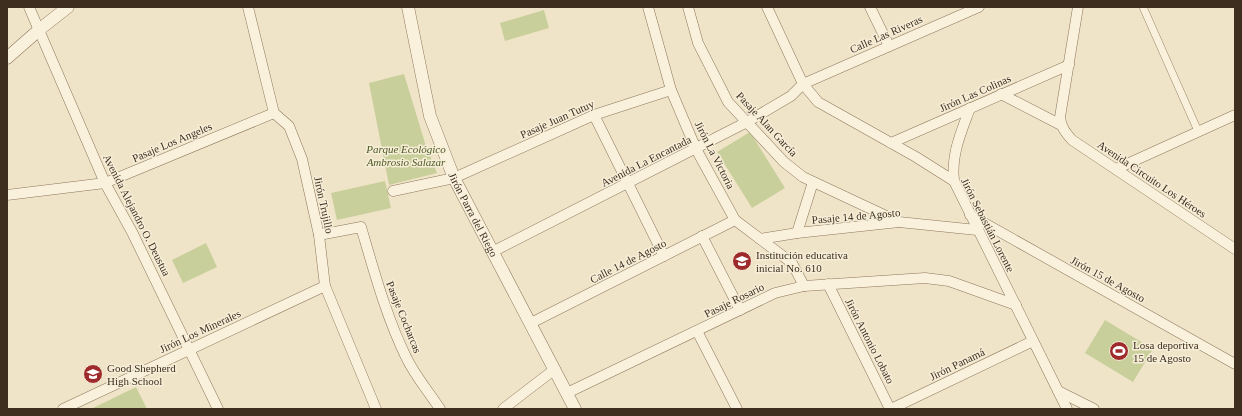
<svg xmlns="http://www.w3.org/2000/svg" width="1242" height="416" font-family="'Times New Roman',serif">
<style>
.green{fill:#c9cf9b}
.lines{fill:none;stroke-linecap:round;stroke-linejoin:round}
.pedestrian-casing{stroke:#8d765c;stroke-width:8}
.minor-casing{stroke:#8d765c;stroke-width:11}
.tertiary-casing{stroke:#8d765c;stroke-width:13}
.pedestrian{stroke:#faf1dc;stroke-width:7}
.minor{stroke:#faf1dc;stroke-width:10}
.tertiary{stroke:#faf1dc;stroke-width:12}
.labels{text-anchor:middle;stroke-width:3;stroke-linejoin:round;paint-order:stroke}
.street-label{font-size:11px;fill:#3d2e20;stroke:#f7eed8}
.park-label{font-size:11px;font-style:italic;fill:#4d5a26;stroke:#f7eed8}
.poi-label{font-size:11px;fill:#3d2e20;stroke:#f7eed8;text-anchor:start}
</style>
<rect width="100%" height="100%" fill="#f0e4c8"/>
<g class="green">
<polygon points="544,10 549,28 505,41 500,23"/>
<polygon points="404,74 425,143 437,173 389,185 369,83"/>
<polygon points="750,132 785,188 752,208 717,152"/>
<polygon points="385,181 391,208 337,220 331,193"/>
<polygon points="206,243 217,267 183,283 172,260"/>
<polygon points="1105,320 1153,349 1133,382 1085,353"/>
<polygon points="136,387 147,409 91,409"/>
</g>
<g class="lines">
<defs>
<polyline id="pedestrian" points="1143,7 1198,131"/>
<g id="minor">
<polyline points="29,7 105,183 132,232 218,409"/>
<polyline points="248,7 274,113 289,126 302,159 319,235 325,286 376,409"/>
<polyline points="648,7 671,90 696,149 735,220 792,263 804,286"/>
<polyline points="688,7 698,43 728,102 784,162 803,177 899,222"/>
<polyline points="767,7 803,84 818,102 916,157 954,181 1067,409"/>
<polyline points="870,7 889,46"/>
<path d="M 1078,7 L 1060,117 C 1061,127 1065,132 1072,140 L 1235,249"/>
<polyline points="1001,94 1061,125"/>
<polyline points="594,115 664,256"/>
<polyline points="891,143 1069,65"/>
<polyline points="1116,169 1235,115"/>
<path d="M 954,181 C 951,154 961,133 970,108"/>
<polyline points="393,191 454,178 594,115 671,90"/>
<polyline points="7,195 105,183 274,113"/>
<polyline points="970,215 1235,364"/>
<polyline points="797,233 813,182"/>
<path d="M 319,235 L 361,227 C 374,271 386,316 406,357 C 415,376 429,392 440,409"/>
<polyline points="702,236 740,310"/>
<polyline points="760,239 797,233 899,222 977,230"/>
<polyline points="494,251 747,122 791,96 803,84 979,7"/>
<polyline points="828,284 890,409"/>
<polyline points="531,323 735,220"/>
<polyline points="697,331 737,409"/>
<polyline points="1058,391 1094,409"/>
<polyline points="567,393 775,293 804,286 925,278 949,281 1016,305"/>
<polyline points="63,409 325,286"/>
<polyline points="503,409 555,369"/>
<polyline points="891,409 1033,341"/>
</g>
<g id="tertiary">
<path id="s1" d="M 408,7 L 430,116 L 454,178 L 575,409"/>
<polyline points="7,58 40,29 68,7"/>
</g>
</defs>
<use href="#pedestrian" class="pedestrian-casing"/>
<use href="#minor" class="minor-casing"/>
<use href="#tertiary" class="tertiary-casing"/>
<use href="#pedestrian" class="pedestrian"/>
<use href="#minor" class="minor"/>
<use href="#tertiary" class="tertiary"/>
</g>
<defs>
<symbol id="school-disc" viewBox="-11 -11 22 22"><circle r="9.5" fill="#9e2a2b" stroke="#f7eed8"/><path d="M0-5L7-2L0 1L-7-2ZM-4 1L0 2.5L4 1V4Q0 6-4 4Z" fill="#fff"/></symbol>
<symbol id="stadium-disc" viewBox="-11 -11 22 22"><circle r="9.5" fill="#9e2a2b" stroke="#f7eed8"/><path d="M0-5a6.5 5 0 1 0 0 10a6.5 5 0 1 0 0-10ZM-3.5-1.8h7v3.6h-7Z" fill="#fff"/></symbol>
</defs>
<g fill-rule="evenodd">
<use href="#school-disc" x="731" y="250" width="22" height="22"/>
<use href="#stadium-disc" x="1108" y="340" width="22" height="22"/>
<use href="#school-disc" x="82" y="363" width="22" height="22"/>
</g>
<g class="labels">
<g class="street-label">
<text transform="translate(886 34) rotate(-24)" y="4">Calle Las Riveras</text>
<text transform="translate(975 93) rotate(-24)" y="4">Jirón Las Colinas</text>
<text transform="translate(557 119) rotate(-24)" y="4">Pasaje Juan Tutuy</text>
<text transform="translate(767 124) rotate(47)" y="4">Pasaje Alan García</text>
<text transform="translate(172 142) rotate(-23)" y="4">Pasaje Los Angeles</text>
<text transform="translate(715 155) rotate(63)" y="4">Jirón La Victoria</text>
<text transform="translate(646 161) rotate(-27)" y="4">Avenida La Encantada</text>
<text transform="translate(1152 179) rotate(34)" y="4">Avenida Circuito Los Héroes</text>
<text transform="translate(324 205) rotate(78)" y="4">Jirón Trujillo</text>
<text dy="4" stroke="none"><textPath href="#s1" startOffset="219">Jirón Parra del Riego</textPath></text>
<text transform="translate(137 215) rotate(63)" y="4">Avenida Alejandro O. Deustua</text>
<text transform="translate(856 216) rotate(-5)" y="4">Pasaje 14 de Agosto</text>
<text transform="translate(988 225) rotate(63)" y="4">Jirón Sebastián Lorente</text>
<text transform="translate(628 261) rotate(-27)" y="4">Calle 14 de Agosto</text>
<text transform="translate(1108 279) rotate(29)" y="4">Jirón 15 de Agosto</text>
<text transform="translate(734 300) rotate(-26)" y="4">Pasaje Rosario</text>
<text transform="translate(404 317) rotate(68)" y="4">Pasaje Cocharcas</text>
<text transform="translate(200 331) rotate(-25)" y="4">Jirón Los Minerales</text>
<text transform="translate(870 341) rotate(63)" y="4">Jirón Antonio Lobato</text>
<text transform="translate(957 364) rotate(-26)" y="4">Jirón Panamá</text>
</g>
<g class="park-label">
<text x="406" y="153">Parque Ecológico<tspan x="406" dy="13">Ambrosio Salazar</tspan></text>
</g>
<g class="poi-label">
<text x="756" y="259">Institución educativa<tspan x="756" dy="13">inicial No. 610</tspan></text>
<text x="1133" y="349">Losa deportiva<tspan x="1133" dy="13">15 de Agosto</tspan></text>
<text x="107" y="372">Good Shepherd<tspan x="107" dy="13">High School</tspan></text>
</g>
</g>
<rect width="1242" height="416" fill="none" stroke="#3d2e20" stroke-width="16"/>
</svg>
